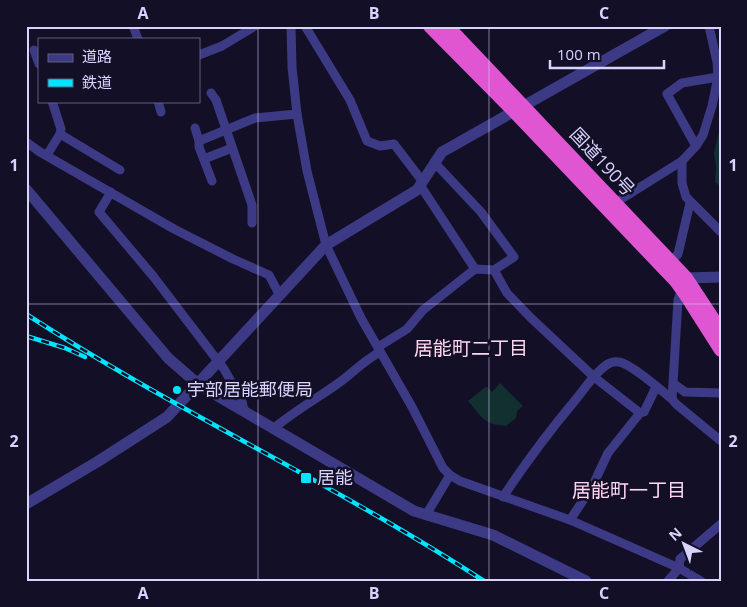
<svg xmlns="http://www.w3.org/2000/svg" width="747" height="607" font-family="'Open Sans','Noto Sans JP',sans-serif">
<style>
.green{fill:#12302f}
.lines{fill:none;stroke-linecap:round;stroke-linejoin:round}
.minor{stroke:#3d3a85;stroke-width:9}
.tertiary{stroke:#3d3a85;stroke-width:11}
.trunk{stroke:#e055d1;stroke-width:14}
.rail-casing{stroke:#00e5ff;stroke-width:4.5}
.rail{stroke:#130f26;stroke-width:2.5;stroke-dasharray:8;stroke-linecap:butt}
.grid{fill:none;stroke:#d9d4ff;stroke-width:1;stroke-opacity:0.55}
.poi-dot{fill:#00e5ff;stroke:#130f26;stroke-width:2}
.labels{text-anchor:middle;stroke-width:5;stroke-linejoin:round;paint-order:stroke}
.street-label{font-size:18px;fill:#d9d4ff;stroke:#130f26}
.poi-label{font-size:18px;fill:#d9d4ff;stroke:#130f26;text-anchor:start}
.neighbourhood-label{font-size:19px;fill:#ffd6f0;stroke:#130f26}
.neatline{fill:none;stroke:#d9d4ff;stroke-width:2}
.grid-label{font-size:16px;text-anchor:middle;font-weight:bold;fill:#d9d4ff}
</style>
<rect width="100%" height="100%" fill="#130f26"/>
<g class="green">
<polygon points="721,123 721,187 715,182 716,167 714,153"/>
<path d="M 500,383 L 523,406 L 517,411 L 516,418 L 506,426 C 483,424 483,418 468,401 L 484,388 L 487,387 L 492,392 Z"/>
</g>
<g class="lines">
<g class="minor">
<polyline points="133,26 138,39"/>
<polyline points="291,26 292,67 297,114 307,171 326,245 361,318 412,407 443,468 450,475 460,481 570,520 679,568 701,581"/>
<polyline points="305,26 350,100 367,141 380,146 394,144 423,182"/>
<polyline points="34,50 39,64"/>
<polyline points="199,55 222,46 255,26"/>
<polyline points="211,93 216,100 252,205 252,223"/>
<polyline points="158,101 161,112"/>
<polyline points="195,128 199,141 199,147 212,181"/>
<polyline points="60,134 120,170"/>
<polyline points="199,141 255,118 297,114"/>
<polyline points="26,142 40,152 174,229 233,259 269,275 279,294"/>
<polyline points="696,146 667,94 682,83 718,77"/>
<polyline points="47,155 60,134 61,129 52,101"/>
<polyline points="204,159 232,148"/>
<polyline points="682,161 682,183 686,197 721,232"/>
<polyline points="420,185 475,269"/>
<polyline points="111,192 99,212 153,276 224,369 242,401 244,411"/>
<polyline points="615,203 682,161 696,146 703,135 712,106 718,77 717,62 709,26"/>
<polyline points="671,262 678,254 690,203"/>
<polyline points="494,270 507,293 530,317 594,377 640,413"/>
<polyline points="378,347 407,329 423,310 475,269 494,270 514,257 481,212 434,162"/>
<polyline points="674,384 685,392 721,393"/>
<polyline points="672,399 678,300 682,289"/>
<path d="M 273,429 C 294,411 318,398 340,382 C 354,372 363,361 380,352"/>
<path d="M 503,497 C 526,462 551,429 577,398 C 586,387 594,374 605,366 C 609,363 613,361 619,362 C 630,363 662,391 672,399 L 676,404 L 721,441"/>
<polyline points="426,515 450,475"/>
<polyline points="570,520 592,487 608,453 640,413 644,412 656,387"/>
<polyline points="668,581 679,568 680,559 721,524"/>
</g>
<g class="tertiary">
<polyline points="26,189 168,358 199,385 414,511 493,535 586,581"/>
<polyline points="680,279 686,278 721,277"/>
<polyline points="26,504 97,462 167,417 326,245 417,190 442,152 665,26"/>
</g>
<g class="trunk">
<polyline points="430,26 514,111 676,281 686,295 721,350"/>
<polyline points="447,26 686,278 721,331"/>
</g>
<defs>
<g id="rail">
<path d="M 26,314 C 174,410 336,485 484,581"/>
<polyline points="26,336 65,348 85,357"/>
</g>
</defs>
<use href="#rail" class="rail-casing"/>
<use href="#rail" class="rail"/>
</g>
<path class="grid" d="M 258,26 L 258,581M 489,26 L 489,581M 26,304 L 721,304"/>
<g class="poi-dot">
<circle cx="177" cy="390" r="5"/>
<rect x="300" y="472" width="12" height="12" rx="2.5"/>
</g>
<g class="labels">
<g class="street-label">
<text transform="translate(602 162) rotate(47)" y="6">国道190号</text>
</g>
<g class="poi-label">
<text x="187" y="396">宇部居能郵便局</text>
<text x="317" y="484">居能</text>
</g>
<g class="neighbourhood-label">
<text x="471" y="355">居能町二丁目</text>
<text x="629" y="497">居能町一丁目</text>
</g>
</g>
<rect width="747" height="607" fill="none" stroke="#130f26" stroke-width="55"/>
<rect x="38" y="38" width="162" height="65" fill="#130f26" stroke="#625e7d"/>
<rect x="48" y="54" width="25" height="8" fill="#3d3a85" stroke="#625e7d"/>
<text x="82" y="62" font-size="15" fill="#d9d4ff">道路</text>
<rect x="48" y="79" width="25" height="8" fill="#00e5ff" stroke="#625e7d"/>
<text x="82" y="88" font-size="15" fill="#d9d4ff">鉄道</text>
<g transform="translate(684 544) rotate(318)" stroke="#130f26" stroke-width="4" paint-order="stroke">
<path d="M0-4L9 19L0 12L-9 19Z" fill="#d9d4ff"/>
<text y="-8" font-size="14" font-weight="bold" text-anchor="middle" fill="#d9d4ff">N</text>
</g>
<path d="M550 60v8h114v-8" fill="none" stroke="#d9d4ff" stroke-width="2.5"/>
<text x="557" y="60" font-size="15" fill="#d9d4ff" stroke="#130f26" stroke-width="4" paint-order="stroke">100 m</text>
<rect x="28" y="28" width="692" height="552" class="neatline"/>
<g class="grid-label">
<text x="143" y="19">A</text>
<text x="374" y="19">B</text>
<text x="604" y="19">C</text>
<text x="14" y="171">1</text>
<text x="733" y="171">1</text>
<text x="14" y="447">2</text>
<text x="733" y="447">2</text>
<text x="143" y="599">A</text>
<text x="374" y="599">B</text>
<text x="604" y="599">C</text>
</g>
</svg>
